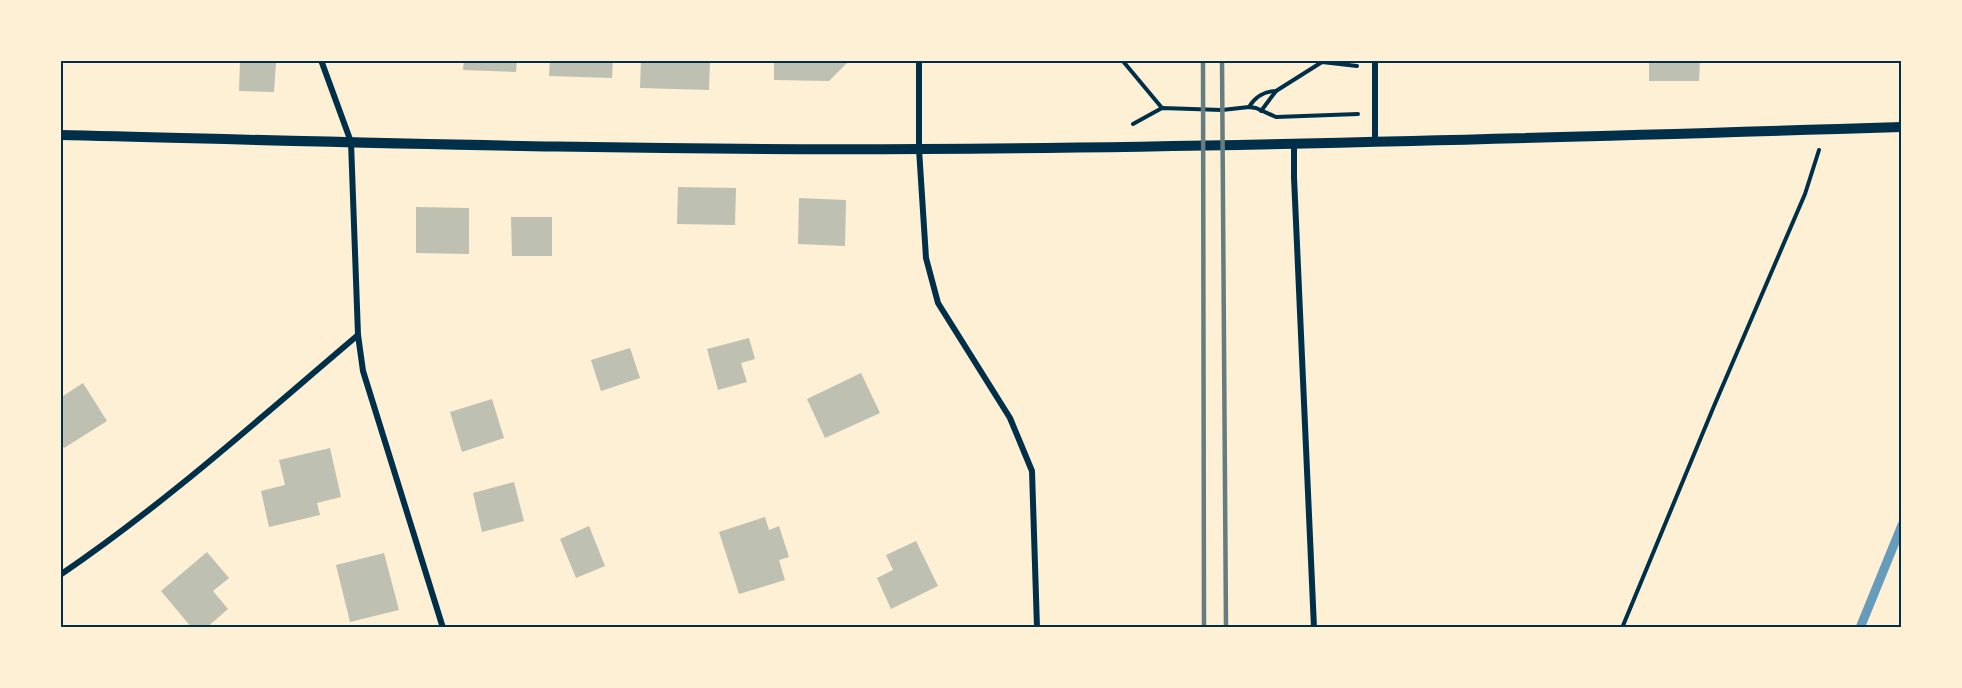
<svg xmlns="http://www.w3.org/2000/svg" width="1962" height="688" font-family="Montserrat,sans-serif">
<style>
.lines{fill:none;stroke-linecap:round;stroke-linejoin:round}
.stream{stroke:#669bbc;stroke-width:9}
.building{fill:#bec0b2}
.path{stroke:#003049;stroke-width:4}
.minor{stroke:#003049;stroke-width:6}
.tertiary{stroke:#003049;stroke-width:10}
.rail{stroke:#657d81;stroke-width:4.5}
.neatline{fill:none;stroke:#003049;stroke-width:2}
</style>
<rect width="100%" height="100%" fill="#fdf0d5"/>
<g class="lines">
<polyline class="stream" points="1860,628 1902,525"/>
</g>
<g class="building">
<polygon points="464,60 517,60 516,72 463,70"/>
<polygon points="550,60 613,60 612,78 549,76"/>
<polygon points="641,60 710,60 709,90 640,88"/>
<polygon points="774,60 850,60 829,81 774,80"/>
<polygon points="1649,60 1700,60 1699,81 1649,81"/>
<polygon points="240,62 276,63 274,92 239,91"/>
<polygon points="678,187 736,188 735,225 677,224"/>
<polygon points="799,198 846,200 845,246 798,244"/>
<polygon points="416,207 469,208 469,254 416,253"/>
<polygon points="511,217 552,217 552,256 512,256"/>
<polygon points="749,338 755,359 741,363 747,382 718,390 707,349"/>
<polygon points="630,348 640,378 601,391 591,360"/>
<polygon points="861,373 880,413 825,438 807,399"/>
<polygon points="83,383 107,421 64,448 60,442 60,398"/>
<polygon points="492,399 504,438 462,452 450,412"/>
<polygon points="330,448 341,497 317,503 320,515 269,527 261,491 285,485 279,460"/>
<polygon points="514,482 524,521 482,532 473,493"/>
<polygon points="765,517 769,530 779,526 789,557 779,560 785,580 739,594 719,532"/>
<polygon points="589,526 605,566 576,578 560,539"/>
<polygon points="916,541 938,586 891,609 877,578 893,570 886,555"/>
<polygon points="207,552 229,578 213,591 228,609 206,628 192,628 161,591"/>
<polygon points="384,553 399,610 350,622 336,565"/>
</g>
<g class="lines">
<g class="path">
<polyline points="1122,60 1162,108"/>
<path d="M 1249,107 C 1255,97 1265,91 1276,91 L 1322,62 L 1357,66"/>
<polyline points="1261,111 1276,91"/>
<polyline points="1133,124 1162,108 1222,110 1249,107 1256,108 1276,117 1358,114"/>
<polyline points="1622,628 1714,406 1805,194 1819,150"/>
</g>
<g class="minor">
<polyline points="321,60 351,142 358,335 363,371 443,628"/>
<polyline points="919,60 919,149 926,258 938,303 1010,418 1032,471 1037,628"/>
<polyline points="1375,60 1375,143"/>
<polyline points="1294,143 1294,177 1314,628"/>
<path d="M 60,575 C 166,503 260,418 358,335"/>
</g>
<path class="tertiary" d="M 60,135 C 347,142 634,151 921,149 C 1248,147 1575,137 1902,127"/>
<g class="rail">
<polyline points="1203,60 1204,628"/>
<polyline points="1222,60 1226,628"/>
</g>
</g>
<rect width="1962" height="688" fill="none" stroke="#fdf0d5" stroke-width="123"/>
<rect x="62" y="62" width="1838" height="564" class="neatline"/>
</svg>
